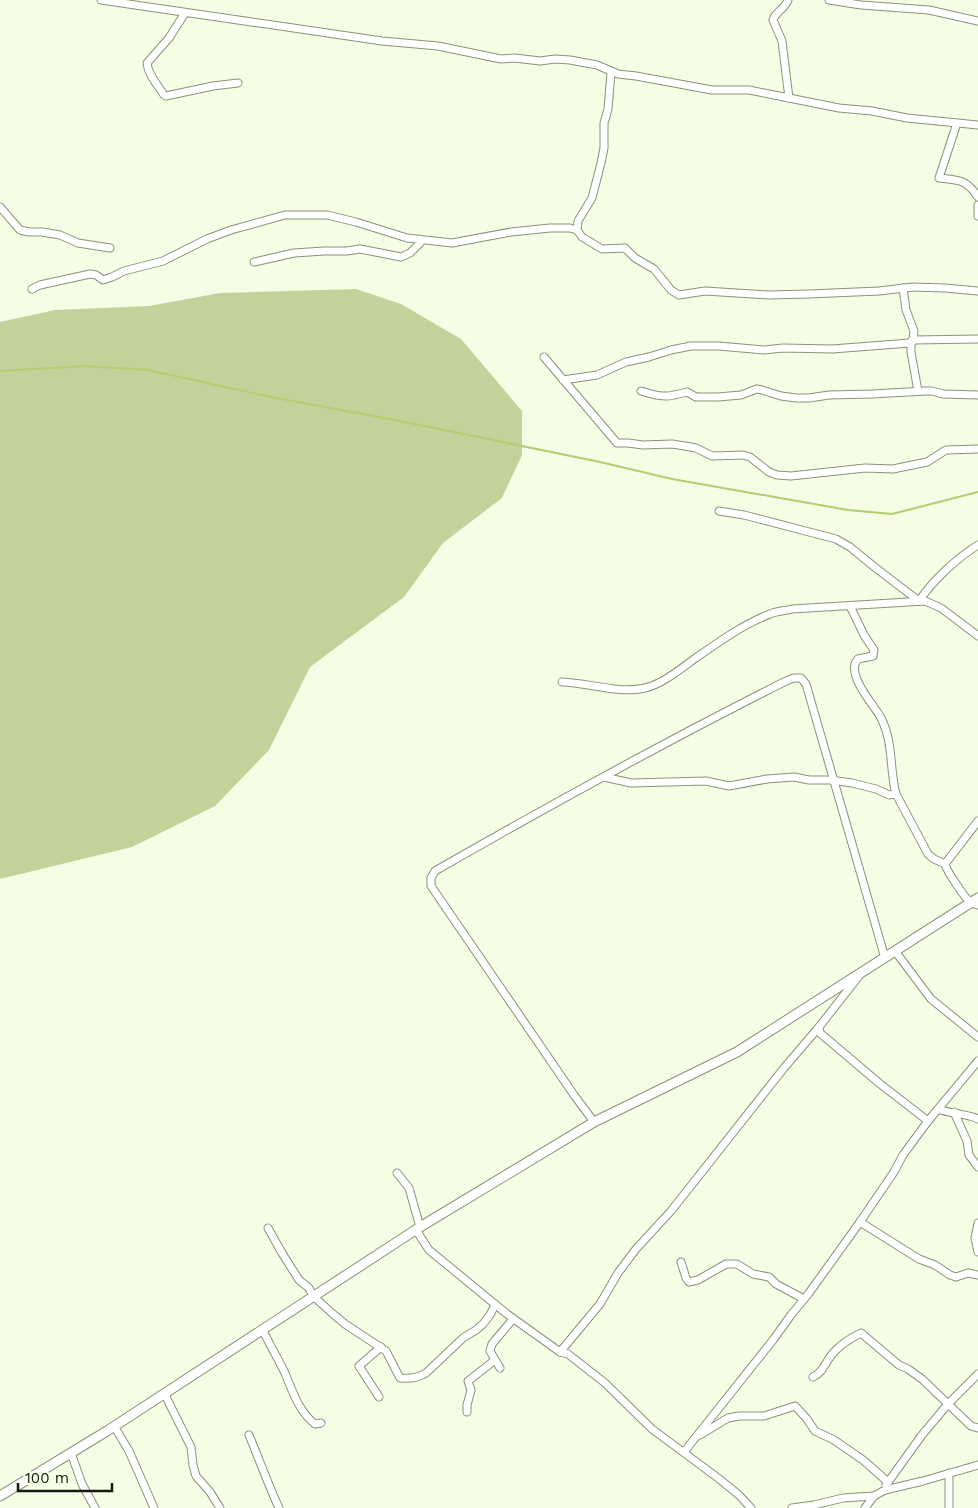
<svg xmlns="http://www.w3.org/2000/svg" width="978" height="1508" font-family="'Work Sans',sans-serif">
<style>
.green{fill:#c1d39b}
.lines{fill:none;stroke-linecap:round;stroke-linejoin:round}
.stream{stroke:#b2ce71;stroke-width:2}
.minor-casing{stroke:#8a927a;stroke-width:9}
.tertiary-casing{stroke:#8a927a;stroke-width:11}
.minor{stroke:#fff;stroke-width:7}
.tertiary{stroke:#fff;stroke-width:9}
</style>
<rect width="100%" height="100%" fill="#f5fee4"/>
<polygon class="green" points="356,289 401,304 461,339 522,411 522,455 502,498 443,543 404,597 310,667 269,750 215,806 132,847 0,879 0,322 55,310 149,306 220,293"/>
<g class="lines">
<polyline class="stream" points="0,371 85,366 148,370 271,397 400,421 600,462 672,479 848,510 892,514 978,492"/>
<defs>
<g id="minor">
<polyline points="101,0 382,41 438,46 501,59 515,58 540,61 555,59 570,60 597,65 618,74 636,76 712,90 749,90 839,108 872,111 907,118 978,125"/>
<path d="M 788,0 C 785,9 775,12 773,20 L 782,41 L 789,98"/>
<polyline points="829,0 861,5 929,10 978,21"/>
<path d="M 185,13 L 169,38 L 147,63 C 148,75 158,85 164,95 L 166,96 L 213,86 L 238,83"/>
<path d="M 957,123 L 939,178 C 958,180 966,179 978,197"/>
<polyline points="978,205 978,216"/>
<polyline points="0,207 20,230 29,232 42,232 60,235 78,243 110,248"/>
<polyline points="577,230 578,221 592,198 601,163 604,148 604,123 608,109 611,72"/>
<polyline points="254,262 294,253 324,251 347,251 360,249 401,257 410,253 420,243 422,240"/>
<polyline points="903,288 906,310 914,331 913,340 978,339"/>
<polyline points="32,289 40,285 90,274 96,275 103,280 112,277 124,271 163,261 207,239 231,230 285,215 327,215 356,222 407,238 452,243 511,232 550,228 570,228 577,230 582,237 602,249 625,248 635,258 654,269 671,290 679,295 705,291 769,295 809,294 879,291 913,287 945,288 978,291"/>
<polyline points="913,340 911,345 911,352 918,391"/>
<polyline points="544,357 617,443 628,443 643,445 672,444 685,446 696,448 712,456 743,455 750,457 769,472 777,475 791,476 865,468 893,469 927,462 946,450 978,449"/>
<polyline points="563,380 597,375 626,362 649,357 671,350 691,346 719,346 764,350 783,348 832,349 897,344 909,343 913,340"/>
<path d="M 641,391 C 651,394 663,398 674,395 C 679,394 683,393 687,392 L 696,397 L 718,397 L 741,395 L 757,389 L 762,390 L 781,396 L 796,398 L 809,398 L 829,395 L 872,394 L 926,391 L 932,391 L 943,394 L 978,395"/>
<path d="M 719,511 L 744,515 L 836,539 L 850,547 L 877,569 L 919,601 C 933,580 957,558 978,545"/>
<path d="M 850,606 L 864,635 L 874,650 L 873,656 L 858,659 C 845,673 872,703 880,716 C 894,742 889,767 896,794 L 928,854 L 934,859 L 945,864"/>
<path d="M 562,682 C 589,683 619,694 645,688 C 663,684 683,667 697,657 C 720,641 744,624 770,614 C 776,611 785,611 792,609 L 925,601 L 941,608 L 978,636"/>
<polyline points="604,777 631,783 706,781 729,786 767,779 794,777 809,780 830,780 852,783 876,789 889,795 896,794"/>
<path d="M 978,821 L 945,864 C 946,870 965,898 970,902 C 972,904 975,904 978,905"/>
<polyline points="895,951 931,999 978,1037"/>
<polyline points="859,976 819,1027 820,1033 879,1083 928,1121"/>
<path d="M 938,1109 C 951,1114 965,1113 978,1119"/>
<polyline points="954,1112 967,1141 969,1155 978,1167"/>
<path d="M 594,1122 L 574,1095 L 431,886 L 431,878 L 435,871 C 550,805 667,741 786,681 L 794,678 L 801,678 L 806,684 L 885,958"/>
<polyline points="397,1173 409,1188 420,1227"/>
<polyline points="860,1222 919,1259 935,1265 950,1275 956,1277 968,1273 978,1275"/>
<polyline points="978,1223 975,1238 978,1252"/>
<path d="M 268,1228 L 282,1253 L 299,1280 L 309,1288 L 313,1296 L 333,1314 L 345,1324 L 386,1351 L 400,1378 C 409,1379 418,1378 426,1373 L 463,1338 L 476,1330 L 483,1324 L 490,1315 L 495,1305"/>
<polyline points="416,1230 429,1250 507,1314 560,1352 568,1354 605,1383 652,1429 718,1478 739,1495 751,1508"/>
<polyline points="681,1262 686,1278 689,1282 698,1280 726,1264 737,1264 753,1274 769,1277 776,1284 804,1299"/>
<path d="M 262,1329 C 269,1343 277,1357 284,1371 C 292,1389 298,1411 315,1424 L 321,1423"/>
<polyline points="560,1352 600,1304 618,1273 636,1249 671,1211 784,1068 819,1027"/>
<polyline points="500,1368 490,1351 492,1344 513,1319"/>
<path d="M 813,1377 C 824,1372 826,1360 834,1352 C 842,1343 851,1338 861,1333 L 899,1365 L 908,1369 L 922,1379 L 971,1426 L 978,1428"/>
<polyline points="164,1393 191,1447 193,1465 196,1476 210,1492 220,1508"/>
<polyline points="379,1397 359,1366 381,1347"/>
<polyline points="467,1412 467,1405 471,1390 468,1381 495,1360"/>
<polyline points="114,1426 129,1451 154,1508"/>
<path d="M 249,1435 C 259,1459 268,1484 279,1508"/>
<polyline points="700,1435 728,1418 739,1416 764,1416 795,1406 807,1419 815,1431 834,1440 863,1460 888,1482"/>
<polyline points="684,1452 773,1340 791,1315 809,1293 860,1222 894,1172 903,1155 928,1121 978,1061"/>
<polyline points="71,1453 82,1484 95,1508"/>
<polyline points="886,1485 922,1435 948,1404 978,1374"/>
<polyline points="792,1508 814,1505 843,1498 874,1496 885,1490 923,1481 978,1465"/>
<polyline points="865,1508 874,1496"/>
<polyline points="949,1508 949,1473"/>
</g>
<polyline id="tertiary" points="0,1496 107,1431 420,1227 594,1122 737,1052 978,898"/>
</defs>
<use href="#minor" class="minor-casing"/>
<use href="#tertiary" class="tertiary-casing"/>
<use href="#minor" class="minor"/>
<use href="#tertiary" class="tertiary"/>
</g>
<path d="M18 1483v8h94v-8" fill="none" stroke="#15180f" stroke-width="2.5"/>
<text x="25" y="1483" font-size="15" fill="#15180f" stroke="#f5fee4" stroke-width="4" paint-order="stroke">100 m</text>
</svg>
